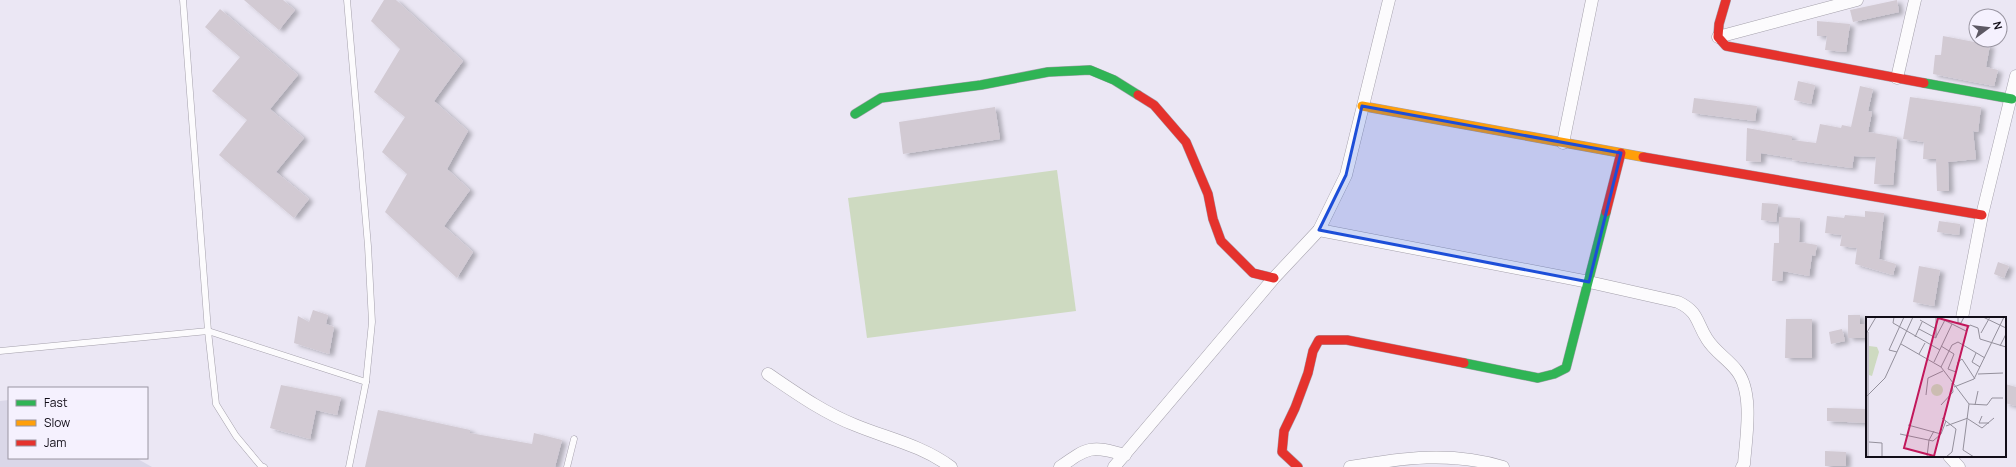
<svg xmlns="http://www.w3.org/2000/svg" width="2016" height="467" font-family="Manrope,sans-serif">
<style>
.education{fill:#dad7e8}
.green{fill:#cedac1}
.building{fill:#d2cad3;filter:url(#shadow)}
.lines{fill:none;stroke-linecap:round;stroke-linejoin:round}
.lane-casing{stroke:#a4a0ab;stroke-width:7}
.street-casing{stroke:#a4a0ab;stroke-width:13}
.fast-casing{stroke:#a4a0ab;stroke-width:10}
.slow-casing{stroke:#a4a0ab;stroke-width:10}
.jam-casing{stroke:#a4a0ab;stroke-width:10}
.lane{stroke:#fcfbfd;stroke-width:6}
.street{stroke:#fcfbfd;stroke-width:12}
.fast{stroke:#30b455;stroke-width:9}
.slow{stroke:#ff9f0a;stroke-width:9}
.jam{stroke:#e5322d;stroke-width:9}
.marked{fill:#1d4ed8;fill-opacity:0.2;stroke:#1d4ed8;stroke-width:3;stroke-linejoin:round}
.inset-road{fill:none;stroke:#94909c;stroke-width:1}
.view{fill:#c2185b;fill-opacity:0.15;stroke:#c2185b;stroke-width:2}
.inset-edge{fill:none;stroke:#110d17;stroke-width:2}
</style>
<defs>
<filter id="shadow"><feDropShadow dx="4.5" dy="2.5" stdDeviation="2" flood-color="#0004"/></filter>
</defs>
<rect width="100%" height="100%" fill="#ebe7f4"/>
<polygon class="education" points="9,400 9,458 136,458 152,467 0,467 0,401"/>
<polygon class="green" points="1057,170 1076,311 867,338 848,198"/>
<g class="building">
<polygon points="244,0 283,0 295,10 279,30"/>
<polygon points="384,0 396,0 463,61 434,101 468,131 447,169 470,190 444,226 473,252 457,278 385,212 407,174 382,152 405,117 374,92 400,49 371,21"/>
<polygon points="1897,0 1899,12 1853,22 1850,10"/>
<polygon points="220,9 298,75 270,109 304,138 276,172 309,199 294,218 219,155 247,120 212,91 240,57 205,27"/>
<polygon points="1817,21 1850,24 1846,52 1825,50 1827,36 1817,36"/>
<polygon points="1943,36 1990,45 1986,67 1998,70 1994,86 1933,74 1935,55 1941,55"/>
<polygon points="1798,81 1815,85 1811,104 1794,100"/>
<polygon points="1860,86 1873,89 1868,111 1872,112 1868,132 1897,137 1893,185 1874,184 1876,157 1854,156 1852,168 1792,160 1792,158 1761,153 1761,162 1746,161 1747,128 1792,136 1792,140 1816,143 1820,124 1841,128 1842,125 1851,127"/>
<polygon points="1910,97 1981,107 1978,132 1973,131 1976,159 1948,162 1949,191 1937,191 1936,159 1923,159 1924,142 1903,139"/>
<polygon points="1694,98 1757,106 1755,121 1692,113"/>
<polygon points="995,107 1000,139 903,154 899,122"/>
<polygon points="1762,203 1778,204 1776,222 1761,220"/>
<polygon points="1865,211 1884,213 1879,259 1896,264 1893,275 1855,264 1857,248 1840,246 1842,235 1825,233 1827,216 1844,218 1845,215 1865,217"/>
<polygon points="1779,217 1800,218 1799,242 1817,245 1815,256 1812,255 1809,276 1783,271 1782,281 1772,281 1774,243 1779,243"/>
<polygon points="1939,221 1960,224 1959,235 1937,232"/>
<polygon points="1998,262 2009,266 2004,278 1994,274"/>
<polygon points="1919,266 1940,270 1934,306 1913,302"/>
<polygon points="313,310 328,315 326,324 334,327 329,354 294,343 298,316 309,322"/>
<polygon points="1848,315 1860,315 1860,324 1867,324 1867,338 1848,338"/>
<polygon points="1786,319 1812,319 1812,358 1785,358"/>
<polygon points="1842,329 1845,341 1831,344 1829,332"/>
<polygon points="2005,384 2016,387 2016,406 2005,403"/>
<polygon points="281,385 341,397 337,415 316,410 310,439 270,428"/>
<polygon points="1827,408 1867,409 1867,423 1827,421"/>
<polygon points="378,410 470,430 470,433 532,444 534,433 562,440 555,467 365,467"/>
<polygon points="1825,451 1846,452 1846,466 1825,466"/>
</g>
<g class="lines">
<defs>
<g id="lane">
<polyline points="183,0 208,331 216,404 236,436 261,466 264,467"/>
<polyline points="347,0 368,246 372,322 366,382 349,467"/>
<polyline points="0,351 208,331 366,382"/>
<polyline points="567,467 574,439"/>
</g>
<g id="street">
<polyline points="1718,37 1857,0"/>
<polyline points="1897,78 1915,0"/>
<polyline points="1563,143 1592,0"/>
<path d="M 1319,230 L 1589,282 L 1678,302 C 1699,312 1696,322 1707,339 C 1715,352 1728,359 1737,371 C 1754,393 1746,438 1744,464 L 1742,467"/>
<polyline points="1962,318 1982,215 2016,76"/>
<path d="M 768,374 C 796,393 824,413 855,425 C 889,439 921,445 951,467"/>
<polyline points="1949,456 1959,467"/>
<path d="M 1060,467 C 1088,447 1091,445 1125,455"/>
<polyline points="1114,467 1274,278 1319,230 1346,175 1389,0"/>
<path d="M 1350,467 C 1401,458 1452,451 1503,467"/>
</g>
<g id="fast">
<polyline points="1924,83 2012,99"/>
<polyline points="855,114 881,98 981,85 1048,72 1090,70 1114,80 1138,95"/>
<polyline points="1464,363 1538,378 1554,374 1566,368 1606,212"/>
</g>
<polyline id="slow" points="1362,106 1643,157"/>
<g id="jam">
<polyline points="1726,0 1719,24 1718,37 1726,46 1924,83"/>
<polyline points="1138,95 1154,105 1186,142 1208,194 1213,219 1221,241 1253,273 1274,278"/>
<polyline points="1643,157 1982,215"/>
<polyline points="1606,212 1621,153"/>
<polyline points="1298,467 1282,452 1284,431 1295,408 1308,373 1313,351 1319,340 1347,340 1464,363"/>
</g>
</defs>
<use href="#lane" class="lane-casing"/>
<use href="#street" class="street-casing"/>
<use href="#fast" class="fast-casing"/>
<use href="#slow" class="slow-casing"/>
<use href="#jam" class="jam-casing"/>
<use href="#lane" class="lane"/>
<use href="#street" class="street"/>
<use href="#fast" class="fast"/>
<use href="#slow" class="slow"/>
<use href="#jam" class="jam"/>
</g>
<path class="marked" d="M 1362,106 L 1621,153 L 1589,282 L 1319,230 L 1346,175 Z"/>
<g transform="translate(1866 317)">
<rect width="140" height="140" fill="#ebe7f4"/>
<path d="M 3,29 L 11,30 L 13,35 L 6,59 L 3,58 ZM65 73a6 6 0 1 1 12 0a6 6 0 1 1-12 0Z" fill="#cedac1"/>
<path class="inset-road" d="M 28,0 L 27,6 L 74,33M 70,0 L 70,21M 72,0 L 100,14 L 104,8 L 112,11 L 114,22 L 140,30M 92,0 L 92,6 L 95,6 L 98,0M 117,0 L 140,11M 54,3 L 70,12M 53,12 L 70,21M 2,15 L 2,140M 115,16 L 124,0M 0,17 L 10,0M 49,20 L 56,5M 70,20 L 79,3M 35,27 L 75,50 L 103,87 L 97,133 L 108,140M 75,29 L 88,37 L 82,52 L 90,55 L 92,45 L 96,42 L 109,62M 134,29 L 140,17M 31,35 L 23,33 L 38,0M 110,36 L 106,45 L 114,50M 53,37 L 59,26M 68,45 L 86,7M 75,50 L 86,28 L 92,25 L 119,41M 112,57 L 137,56M 88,70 L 108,62 L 138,0M 60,78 L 62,61 L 77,54M 1,79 L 19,61 L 47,0M 103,87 L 121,88M 75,88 L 87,75 L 86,66M 109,88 L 112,74M 121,88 L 126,81 L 137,81M 116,99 L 113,106 L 123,106M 76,101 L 90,112 L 86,135 L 80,140M 102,102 L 116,111 L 128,101M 42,108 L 75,117M 80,109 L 102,101M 34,117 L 67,124 L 75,117 L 80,104M 3,125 L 16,126 L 16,140M 61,140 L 63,123 L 68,114"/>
<path class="view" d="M 72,1 L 102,9 L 68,139 L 38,131 Z"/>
<rect width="140" height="140" class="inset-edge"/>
</g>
<rect x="8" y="387" width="140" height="72" fill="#f5f1fe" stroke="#9a96a2"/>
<rect x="16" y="400" width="20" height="6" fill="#30b455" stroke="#9a96a2"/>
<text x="44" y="407" font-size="12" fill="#110d17">Fast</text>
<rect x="16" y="420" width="20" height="6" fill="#ff9f0a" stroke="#9a96a2"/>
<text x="44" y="427" font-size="12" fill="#110d17">Slow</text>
<rect x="16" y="440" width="20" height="6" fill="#e5322d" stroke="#9a96a2"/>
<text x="44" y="447" font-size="12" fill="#110d17">Jam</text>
<g transform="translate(1988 28) rotate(75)"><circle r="19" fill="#f5f1fe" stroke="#9a96a2"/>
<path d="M0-3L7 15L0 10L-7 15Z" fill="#5d5964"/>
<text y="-6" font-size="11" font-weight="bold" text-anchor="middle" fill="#110d17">N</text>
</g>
</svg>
